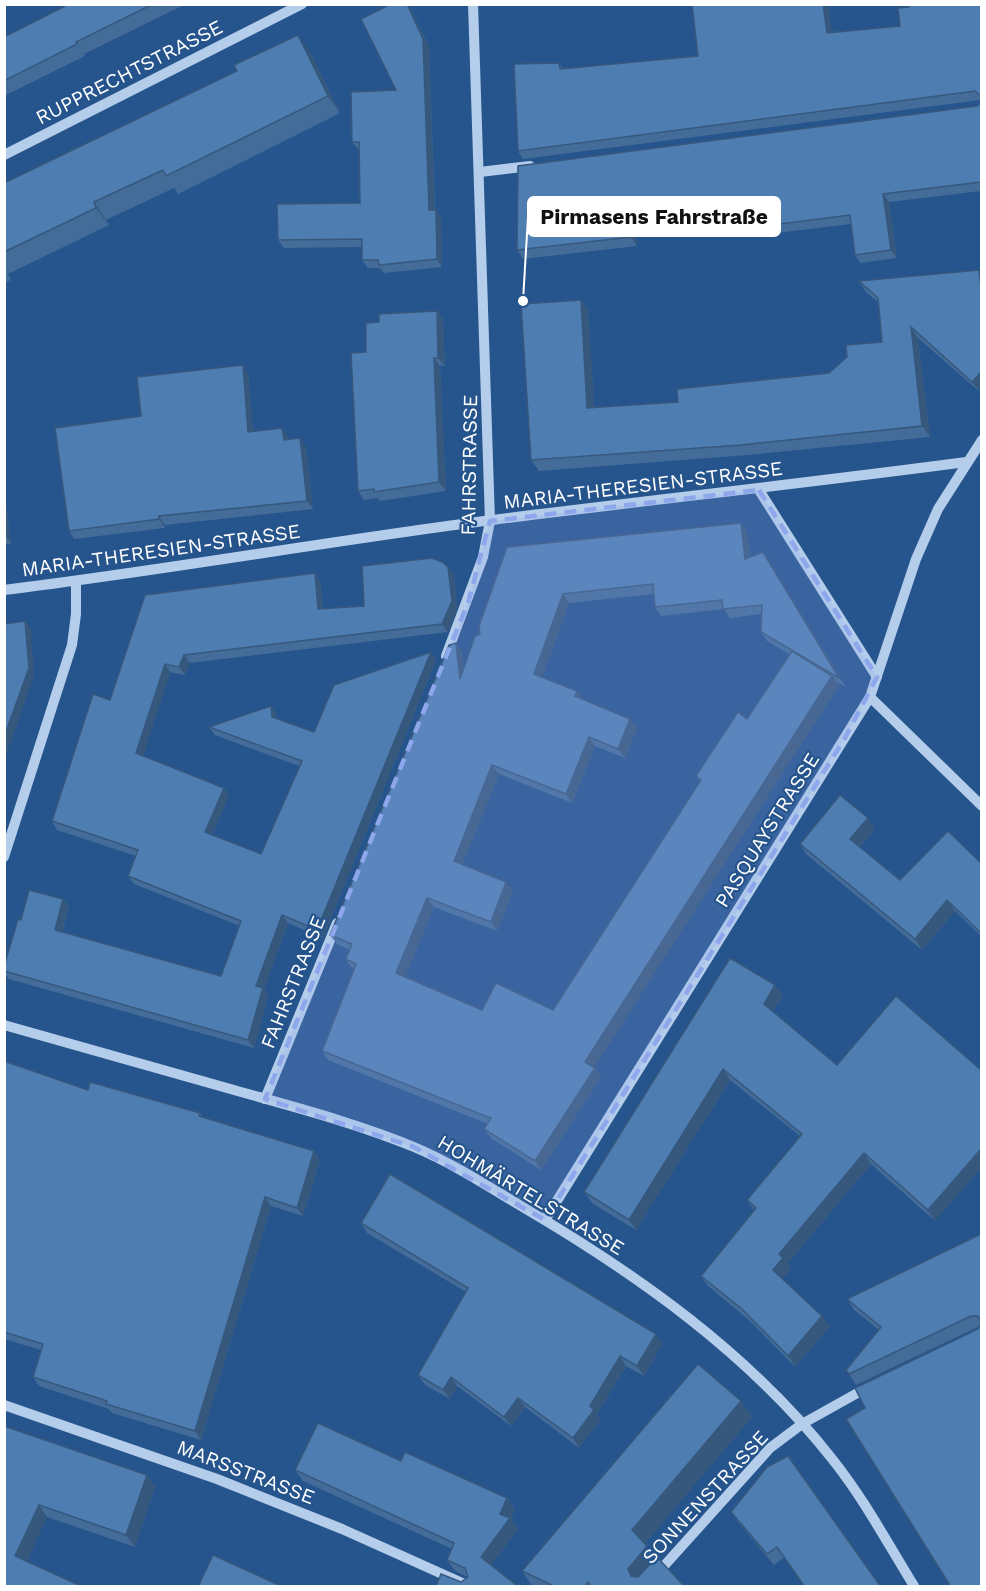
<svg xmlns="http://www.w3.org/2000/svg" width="986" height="1591" font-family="'Work Sans',sans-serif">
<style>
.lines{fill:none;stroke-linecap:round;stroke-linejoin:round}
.minor{stroke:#b4cdea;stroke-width:10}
.wall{fill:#436c99;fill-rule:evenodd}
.shaded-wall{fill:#37587d}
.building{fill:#4e7db2;stroke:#37587d;stroke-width:1.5}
.marked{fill:#8ea6ec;fill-opacity:0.2;stroke:#8ea6ec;stroke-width:4.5;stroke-dasharray:12 8;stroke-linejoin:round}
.labels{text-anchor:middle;stroke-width:4.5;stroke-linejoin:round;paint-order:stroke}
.street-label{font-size:20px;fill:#fff;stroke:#26548c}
.leader{fill:none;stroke:#fff;stroke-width:2}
.callout-dot{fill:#fff;stroke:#26548c;stroke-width:2}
.callout{fill:#fff;stroke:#fff;stroke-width:2}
.callout-label{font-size:21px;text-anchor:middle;font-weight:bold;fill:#111}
</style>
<rect width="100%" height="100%" fill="#26548c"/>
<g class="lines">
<g class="minor">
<polyline points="4,155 302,4"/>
<polyline points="480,172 530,166"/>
<polyline points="759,490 877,677"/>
<path d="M 4,590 C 167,570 329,541 492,520 C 650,500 808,483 966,462"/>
<polyline points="446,656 483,557 490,521 473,4"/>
<polyline points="870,697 982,806"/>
<polyline points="4,857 72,645 76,614 76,582"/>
<path d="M 4,1025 C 81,1047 158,1069 234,1090 C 294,1107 356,1123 414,1147 C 452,1163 486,1185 521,1206 C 637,1274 750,1354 833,1460 C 864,1499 888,1544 914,1586"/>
<polyline points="265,1099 337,923"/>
<polyline points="545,1220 870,697 916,559 938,509 982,440"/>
<polyline points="4,1405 217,1479 342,1529 469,1586"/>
<polyline points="646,1586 770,1448 802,1424 870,1386"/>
</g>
</g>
<g class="wall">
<polygon points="69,4 186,4 84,54 85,56 4,96 4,37"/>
<polygon points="692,4 828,4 831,32 900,26 981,4 981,100 523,159 518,151 559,63 563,69 698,56"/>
<polygon points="409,6 429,46 435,210 441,218 442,267 384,273 380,268 368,268 362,260 362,247 284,248 278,240 360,203 359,150 352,142 396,90"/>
<polygon points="310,52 340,113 178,194 174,188 106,220 109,225 8,274 11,280 4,283 4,183"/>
<polygon points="981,103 981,191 889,202 897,258 860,263 855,255 851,224 777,233 771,225 770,218 636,236 637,246 523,259 517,250 977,106"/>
<polygon points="979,270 980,392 918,338 930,437 748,455 539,471 531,460 581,300 588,311 594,407 678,402 829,373 882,342 878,302 866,292 859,281"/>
<polygon points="437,311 443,320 445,366 440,366 446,491 380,501 378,498 364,500 358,491 379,322"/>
<polygon points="248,373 253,431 288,436 289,439 306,447 313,509 165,525 165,528 74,539 69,531 141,416"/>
<polygon points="4,489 11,544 4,544"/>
<path d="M 741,523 L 747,532 L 750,557 L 763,552 L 846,687 L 836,682 L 839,685 L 594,1067 L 601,1077 L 541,1170 L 491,1138 L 484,1129 L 488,1124 L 328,1060 L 322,1051 L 354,969 L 352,968 L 346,959 L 350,950 L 337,944 L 330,935 L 462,652 L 464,668 L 480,634 L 479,626 ZM 654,594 L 655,607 L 661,616 L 724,609 L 730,618 L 762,614 L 761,632 L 767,641 L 789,654 L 747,719 L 696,776 L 700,782 L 553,1010 L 482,1010 L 405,976 L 434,907 L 497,931 L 513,891 L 506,882 L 462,865 L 499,774 L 572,803 L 595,746 L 625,758 L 637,728 L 630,719 L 583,700 L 577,691 L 542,677 L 569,603 Z"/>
<polygon points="315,573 320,581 323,609 364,606 454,575 457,609 448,632 190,663 185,675 170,672 143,756 224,788 229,796 212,835 261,854 299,766 215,735 209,727 271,706 276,714 277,719 314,732 436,660 323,938 288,923 264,989 268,996 254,1048 9,979 4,973 4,967 21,920 63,899 69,907 62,932 221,976 240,926 134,884 128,876 136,856 57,830 52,821 110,700 145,595"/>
<polygon points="875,829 860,847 900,880 981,863 981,936 955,911 922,950 807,855 800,844"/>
<polygon points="783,996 773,1011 837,1065 935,1221 871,1164 787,1264 791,1269 782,1278 830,1326 795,1367 749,1320 708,1286 701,1276 754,1210 747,1200 800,1136 730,1080 636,1230 592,1203 584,1192"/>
<polygon points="4,1061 88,1090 200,1113 203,1117 314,1151 320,1160 303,1216 271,1206 201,1440 112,1413 109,1409 39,1386 33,1377 41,1350 4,1339"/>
<polygon points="361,1223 663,1343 644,1376 626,1366 597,1414 601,1419 579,1448 525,1407 511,1426 457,1386 450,1399 425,1385 418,1375 466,1292 367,1233"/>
<polygon points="981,1234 981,1587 865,1408 978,1329 980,1326 856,1385 849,1374 879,1330 854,1310 847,1299"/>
<polygon points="741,1401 752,1417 644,1543 656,1559 685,1587 532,1586 522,1571"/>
<polygon points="4,1426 155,1487 135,1547 47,1517 4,1587"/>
<polygon points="401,1461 507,1498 515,1509 511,1519 518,1529 491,1565 461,1582 468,1577 455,1571 447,1560 452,1549 303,1481 295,1470"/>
<polygon points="731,1512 881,1587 785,1557 774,1565 738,1522"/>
</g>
<g class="shaded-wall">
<polygon points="407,4 409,6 429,46 435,218 429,210"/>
<polygon points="823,4 828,4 833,41 827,33"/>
<polygon points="298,35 310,52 340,113 328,96"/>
<polygon points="883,194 889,202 897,258 891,250"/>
<polygon points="94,202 106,220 109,225 96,208"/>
<polygon points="436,210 441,218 442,267 437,259"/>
<polygon points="630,227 636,236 637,246 631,237"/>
<polygon points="581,300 588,311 595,418 587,408"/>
<polygon points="437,311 443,320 445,366 438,358"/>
<polygon points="911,327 918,338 930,437 922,426"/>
<polygon points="434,358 440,366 446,491 439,482"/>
<polygon points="243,365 248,373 254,440 248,432"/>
<polygon points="981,372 981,391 980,392 972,382"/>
<polygon points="282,428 288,436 289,448 284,440"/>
<polygon points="300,438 306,447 313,509 307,501"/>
<polygon points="4,489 11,544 5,535"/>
<polygon points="159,516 165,525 165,528 159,519"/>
<polygon points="741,523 747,532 751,568 745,559"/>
<polygon points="763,552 769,561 846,687 839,678"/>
<polygon points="448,567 454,575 457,609 448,632 442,624"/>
<polygon points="315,573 320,581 324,617 318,609"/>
<polygon points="563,594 569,603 540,683 534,674"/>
<polygon points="25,621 31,629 34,676 4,761 4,737"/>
<polygon points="456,643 462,652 466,688 460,679"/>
<polygon points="431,652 436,660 323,938 317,930"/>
<polygon points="184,655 190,663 185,675 179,667"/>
<polygon points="165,664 170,672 142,761 136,753"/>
<polygon points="832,676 839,685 592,1071 585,1062"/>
<polygon points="577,691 583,700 575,696"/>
<polygon points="271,706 276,714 278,725 272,717"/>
<polygon points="630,719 637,728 625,758 618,749"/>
<polygon points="589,737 595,746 572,803 566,794"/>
<polygon points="492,765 499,774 460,870 454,861"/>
<polygon points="224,788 229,796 210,840 205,832"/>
<polygon points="868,818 875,829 858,849 850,839"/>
<polygon points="506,882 513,891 497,931 491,922"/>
<polygon points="427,898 434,907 403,982 396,973"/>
<polygon points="63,899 69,907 60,938 55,930"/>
<polygon points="947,900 955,911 922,950 915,939"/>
<polygon points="282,915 288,923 264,989 268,996 254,1048 248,1040 256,986"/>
<polygon points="775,985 783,996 771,1014 764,1004"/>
<polygon points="595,1068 601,1077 541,1170 535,1161"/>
<polygon points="723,1069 730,1080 636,1230 629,1220"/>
<polygon points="981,1149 981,1168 935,1221 928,1210"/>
<polygon points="314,1151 320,1160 303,1216 297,1208"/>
<polygon points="864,1153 871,1164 787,1264 791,1269 781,1281 773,1270 779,1254"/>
<polygon points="265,1197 271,1206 201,1440 195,1431"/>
<polygon points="822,1316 830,1326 795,1367 788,1356"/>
<polygon points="656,1334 663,1343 644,1376 637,1366"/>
<polygon points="620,1356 626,1366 597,1414 601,1419 579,1448 573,1438 590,1406"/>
<polygon points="451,1377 457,1386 450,1399 443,1390"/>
<polygon points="518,1398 525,1407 511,1426 504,1417"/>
<polygon points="741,1401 752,1417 643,1546 632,1530"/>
<polygon points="147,1475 155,1487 135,1547 126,1535"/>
<polygon points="507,1498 515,1509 511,1519 518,1529 489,1568 481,1557"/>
<polygon points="39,1505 47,1517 24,1568 15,1556"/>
<polygon points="647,1546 658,1562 639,1585 631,1576 628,1569"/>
</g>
<g class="building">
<polygon points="69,4 153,4 76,42 77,44 4,81 4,37"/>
<polygon points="391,4 407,4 423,39 429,210 436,210 437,259 379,265 378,260 362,260 362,239 278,240 277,204 360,203 359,142 352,142 351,92 396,90 361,19"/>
<polygon points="692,4 823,4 827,33 900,26 898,8 909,7 909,4 981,4 981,96 975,91 518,151 514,64 559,63 560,69 698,56"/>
<polygon points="298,35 328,96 166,176 163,170 94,202 96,208 4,252 4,183 237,71 234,65"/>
<polygon points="981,103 981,182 883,194 891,250 855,255 850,215 771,225 769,209 630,227 631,237 517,250 518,166 977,106"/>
<polygon points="979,270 980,281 981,279 981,372 972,382 911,327 922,426 741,445 531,460 521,304 581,300 587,408 678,402 677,389 829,373 847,357 846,345 882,342 878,298 859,281"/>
<polygon points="437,311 438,358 434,358 439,482 374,492 374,489 358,491 351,353 366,352 366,323 379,322 379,314"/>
<polygon points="243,365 248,432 282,428 284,440 300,438 307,501 159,516 159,519 69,531 55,428 141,416 137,377"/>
<polygon points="741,523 745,559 763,552 839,678 761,632 762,605 723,609 722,600 655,607 653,584 563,594 534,674 577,691 575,696 630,719 618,749 589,737 566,794 492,765 454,861 506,882 491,922 427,898 396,973 482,1010 496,983 553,1010 701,780 696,776 738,712 747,719 792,651 832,676 585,1062 595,1068 535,1161 484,1129 491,1118 322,1051 356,964 346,959 352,944 330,935 449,645 456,643 460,679 475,636 480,634 479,626 507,547"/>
<polygon points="432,558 442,562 448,567 452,601 442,624 184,655 179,667 165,664 136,753 224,788 205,832 261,854 302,761 209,727 271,706 272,717 314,732 334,685 431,652 317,930 282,915 256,986 263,988 248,1040 4,971 4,967 18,919 21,920 29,890 63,899 55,930 221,976 241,921 128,876 138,850 52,821 93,694 110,700 145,595 315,573 318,609 364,606 362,566"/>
<polygon points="25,621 29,668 4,737 4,624"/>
<polygon points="840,795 868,818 850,839 900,880 948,831 981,863 981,933 947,900 915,939 800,844"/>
<polygon points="730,958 775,985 764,1004 837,1065 896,996 981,1070 981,1149 928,1210 864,1153 779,1254 783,1258 773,1270 822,1316 788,1356 742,1309 701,1276 756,1208 747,1200 802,1134 723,1069 629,1220 584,1192"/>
<polygon points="4,1061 88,1090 90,1082 200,1113 199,1116 314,1151 297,1208 265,1197 195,1431 106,1404 107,1401 33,1377 43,1344 4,1332"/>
<polygon points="390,1174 656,1334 637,1366 620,1356 590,1406 594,1410 573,1438 518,1398 504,1417 451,1377 443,1390 418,1375 468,1288 361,1223"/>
<polygon points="981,1234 981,1321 978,1316 971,1316 849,1374 846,1370 881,1327 847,1299"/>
<polygon points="981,1323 981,1587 951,1587 846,1419 865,1408 855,1388 978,1329"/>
<polygon points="698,1364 741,1401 632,1530 647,1546 628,1569 631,1576 638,1577 657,1557 685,1587 591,1587 588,1582 584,1587 556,1587 522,1571"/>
<polygon points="318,1423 401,1461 405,1452 507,1498 500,1514 510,1518 481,1557 515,1584 513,1587 436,1587 441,1574 461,1582 468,1577 465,1568 447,1560 454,1543 295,1470"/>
<polygon points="4,1426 147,1475 126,1535 39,1505 15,1556 83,1587 4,1587"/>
<polygon points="788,1456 881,1587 805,1587 777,1547 767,1554 731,1512 767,1467"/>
<polygon points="213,1555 283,1587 198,1587"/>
</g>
<path class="marked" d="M 759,490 L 877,677 L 845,738 L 545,1220 L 414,1147 L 265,1099 L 468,603 L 490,521 Z"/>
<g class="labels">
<g class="street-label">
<text transform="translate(129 72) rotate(-27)" y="7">RUPPRECHTSTRASSE</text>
<text transform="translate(469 465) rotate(-89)" y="7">FAHRSTRASSE</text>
<text transform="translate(643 485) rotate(-7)" y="7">MARIA-THERESIEN-STRASSE</text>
<text transform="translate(161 550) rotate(-8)" y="7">MARIA-THERESIEN-STRASSE</text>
<text transform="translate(767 830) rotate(-58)" y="7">PASQUAYSTRASSE</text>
<text transform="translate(293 982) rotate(-68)" y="7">FAHRSTRASSE</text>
<text transform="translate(531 1195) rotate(31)" y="7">HOHMÄRTELSTRASSE</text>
<text transform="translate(246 1472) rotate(21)" y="7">MARSSTRASSE</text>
<text transform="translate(705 1497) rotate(-47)" y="7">SONNENSTRASSE</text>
</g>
</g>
<path class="leader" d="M523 301L528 217"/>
<circle class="callout-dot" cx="523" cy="301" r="6"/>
<rect class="callout" x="528" y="197" width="252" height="39" rx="6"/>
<g class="callout-label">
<text x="654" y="224">Pirmasens Fahrstraße</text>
</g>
<rect width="986" height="1591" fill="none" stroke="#ffffff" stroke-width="12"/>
</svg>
